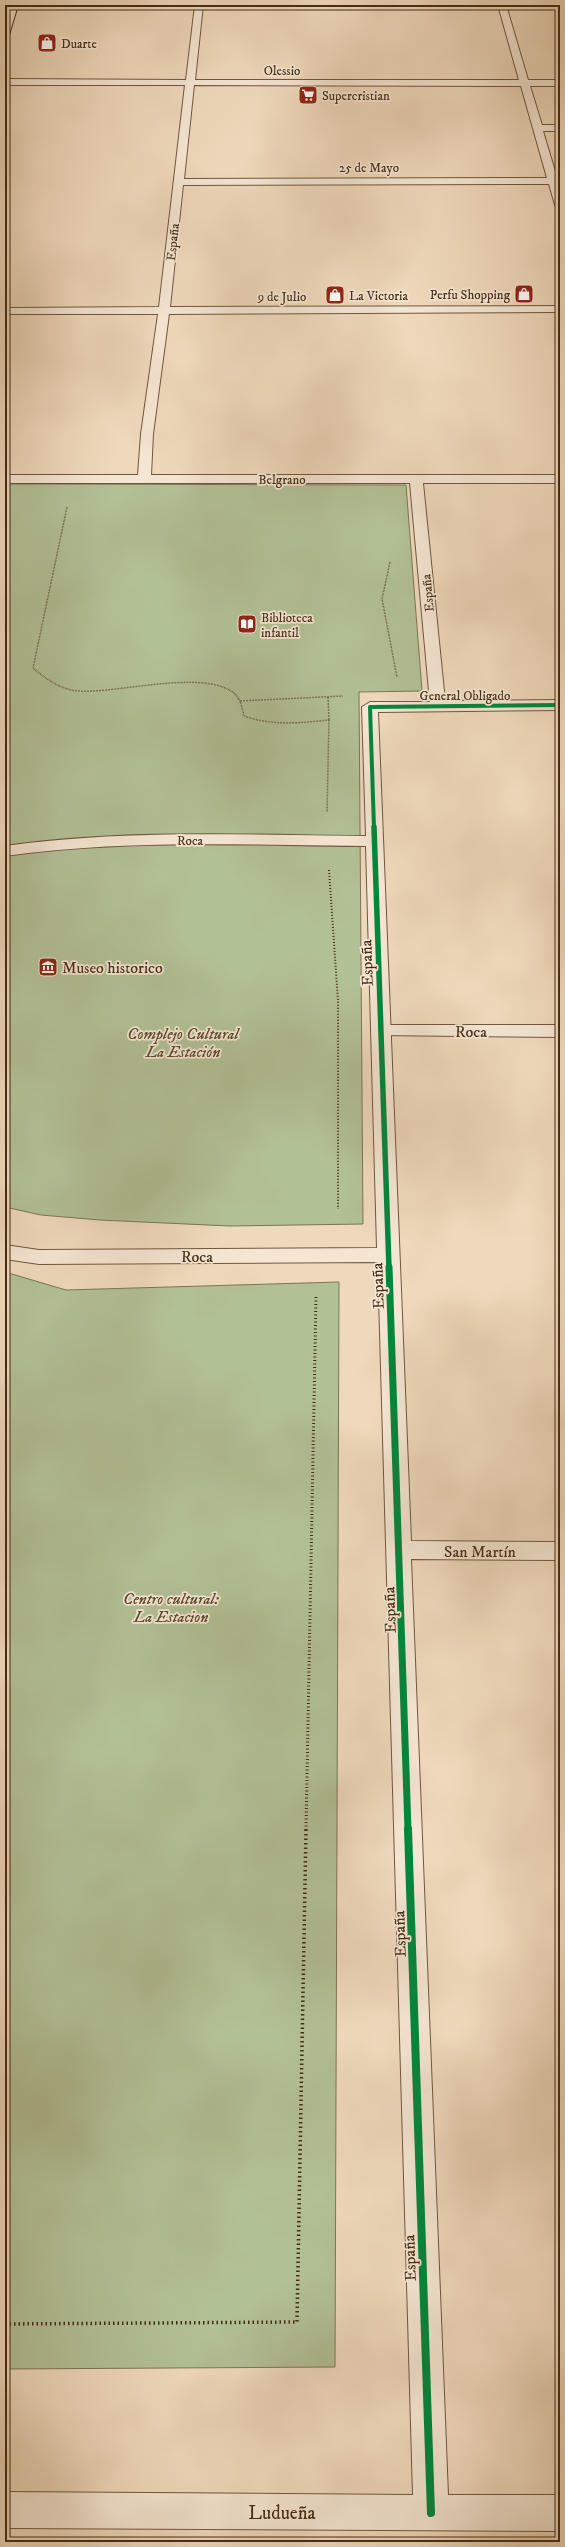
<svg xmlns="http://www.w3.org/2000/svg" width="565" height="2547" font-family="'IM FELL DW Pica',serif">
<style>
.green{fill:#b2c096;stroke:#7b7655}
.lines{fill:none;stroke-linecap:round;stroke-linejoin:round}
.minor-casing{stroke:#6f573e;stroke-width:2}
.tertiary-casing{stroke:#6f573e;stroke-width:2}
.secondary-casing{stroke:#442c14;stroke-width:2}
.path-far3{stroke:#442c14;stroke-width:1.5;stroke-dasharray:0.5 1;stroke-linecap:butt}
.path-far2{stroke:#442c14;stroke-width:2;stroke-dasharray:1 2;stroke-linecap:butt}
.path-far1{stroke:#442c14;stroke-width:3;stroke-dasharray:1 2.5;stroke-linecap:butt}
.path{stroke:#442c14;stroke-width:3.5;stroke-dasharray:1.5 3;stroke-linecap:butt}
.minor{fill:#f5e6d3;fill-rule:evenodd}
.tertiary{fill:#f5e6d3;fill-rule:evenodd}
.secondary{fill:#f5e6d3;fill-rule:evenodd}
.cycleway-far3-casing{stroke:#f5e6d3;stroke-width:5.5}
.cycleway-far2-casing{stroke:#f5e6d3;stroke-width:8}
.cycleway-far1-casing{stroke:#f5e6d3;stroke-width:10}
.cycleway-casing{stroke:#f5e6d3;stroke-width:11}
.cycleway-far3{stroke:#00873e;stroke-width:4}
.cycleway-far2{stroke:#00873e;stroke-width:5.5}
.cycleway-far1{stroke:#00873e;stroke-width:7}
.cycleway{stroke:#00873e;stroke-width:8}
.labels{text-anchor:middle;stroke-width:3.5;stroke-linejoin:round;paint-order:stroke}
.far-poi-label{font-size:13px;fill:#442c14;stroke:#f5e6d3;text-anchor:start}
.far-street-label{font-size:13px;fill:#442c14;stroke:#f5e6d3}
.street-label{font-size:16px;fill:#442c14;stroke:#f5e6d3}
.poi-label{font-size:16px;fill:#442c14;stroke:#f5e6d3;text-anchor:start}
.park-label{font-size:16px;font-style:italic;fill:#5a4a2e;stroke:#f5e6d3}
.near-street-label{font-size:19px;fill:#442c14;stroke:#f5e6d3}
</style>
<rect width="100%" height="100%" fill="#efd9bc"/>
<filter id="stains"><feTurbulence type="fractalNoise" baseFrequency=".005" numOctaves="4"/><feColorMatrix values="0 0 0 0 .2 0 0 0 0 .09 0 0 0 0 .02 0 0 0 .5 -.17"/></filter>
<radialGradient id="worn" r=".72"><stop offset=".6" stop-color="#630" stop-opacity="0"/><stop offset="1" stop-color="#630" stop-opacity=".3"/></radialGradient>
<g class="green">
<polygon points="5,484 406,485 422,691 359,692 363,1224 229,1226 100,1220 41,1215 5,1207"/>
<polygon points="5,1272 66,1290 339,1282 335,2367 5,2369"/>
</g>
<g class="lines">
<defs>
<path id="minor" d="M 195,5 L 203,5 L 195,80 L 519,80 L 498,5 L 506,5 L 528,80 L 560,80 L 560,86 L 530,86 L 542,125 L 560,125 L 560,131 L 543,131 L 557,178 L 560,178 L 560,208 L 555,205 L 549,184 L 183,185 L 170,307 L 560,306 L 560,312 L 169,314 L 153,434 L 151,475 L 560,475 L 560,483 L 423,483 L 445,701 L 560,700 L 560,710 L 378,712 L 411,1541 L 560,1542 L 560,1560 L 411,1559 L 448,2495 L 560,2495 L 560,2531 L 5,2528 L 5,2492 L 413,2495 L 378,1262 L 39,1264 L 5,1259 L 5,1245 L 39,1250 L 377,1248 L 366,846 C 245,845 125,839 5,856 L 5,846 C 125,829 245,835 366,836 L 362,707 L 370,702 L 430,702 L 410,483 L 5,483 L 5,475 L 138,475 L 141,434 L 158,314 L 5,314 L 5,308 L 159,307 L 185,85 L 5,85 L 5,79 L 186,80 ZM 194,85 L 521,86 L 547,178 L 184,179 Z"/>
<polygon id="tertiary" points="381,1025 560,1025 560,1037 374,1035 371,1031 374,1027"/>
<polygon id="secondary" points="10,5 18,5 9,35 5,38 5,21"/>
</defs>
<use href="#minor" class="minor-casing"/>
<use href="#tertiary" class="tertiary-casing"/>
<use href="#secondary" class="secondary-casing"/>
<g class="path-far3">
<path d="M 67,507 L 33,668 C 46,679 61,690 79,691 C 116,694 206,668 235,694 C 241,700 242,708 244,716 C 272,726 300,723 329,720 L 327,812"/>
<polyline points="390,562 382,599 397,677"/>
<polyline points="328,697 329,720"/>
<polyline points="240,701 343,696"/>
</g>
<polyline class="path-far2" points="329,870 338,1001 338,1209"/>
<polyline class="path-far1" points="306,1830 316,1297"/>
<polyline class="path" points="5,2324 297,2322 306,1829"/>
<use href="#minor" class="minor"/>
<use href="#tertiary" class="tertiary"/>
<use href="#secondary" class="secondary"/>
<defs>
<polyline id="cycleway-far3" points="374,828 370,707 560,705"/>
<polyline id="cycleway-far2" points="374,827 389,1268"/>
<polyline id="cycleway-far1" points="389,1267 408,1830"/>
<polyline id="cycleway" points="408,1829 431,2513"/>
</defs>
<use href="#cycleway-far3" class="cycleway-far3-casing"/>
<use href="#cycleway-far2" class="cycleway-far2-casing"/>
<use href="#cycleway-far1" class="cycleway-far1-casing"/>
<use href="#cycleway" class="cycleway-casing"/>
<use href="#cycleway-far3" class="cycleway-far3"/>
<use href="#cycleway-far2" class="cycleway-far2"/>
<use href="#cycleway-far1" class="cycleway-far1"/>
<use href="#cycleway" class="cycleway"/>
</g>
<defs>
<symbol id="shop-square" viewBox="-11 -11 22 22"><rect x="-9" y="-9" width="18" height="18" rx="4" fill="#8f2418" stroke="#f5e6d3"/><path d="M-5-2.5h2.3a2.7 3.5 0 0 1 5.4 0H5L5.5 6h-11ZM-1.5-2.5h3a1.5 2.3 0 0 0-3 0Z" fill="#fff"/></symbol>
<symbol id="supermarket-square" viewBox="-11 -11 22 22"><rect x="-9" y="-9" width="18" height="18" rx="4" fill="#8f2418" stroke="#f5e6d3"/><path d="M-6-5.5h2.5l.6 2H6L4.5 2H-2.5L-4.4-4H-6ZM-1.5 3.2a1.3 1.3 0 1 0 .1 0ZM3 3.2a1.3 1.3 0 1 0 .1 0Z" fill="#fff"/></symbol>
<symbol id="library-square" viewBox="-11 -11 22 22"><rect x="-9" y="-9" width="18" height="18" rx="4" fill="#8f2418" stroke="#f5e6d3"/><path d="M-6-4Q-3-5.5-.7-3.5V5Q-3 3-6 4ZM6-4Q3-5.5 .7-3.5V5Q3 3 6 4Z" fill="#fff"/></symbol>
<symbol id="museum-square" viewBox="-11 -11 22 22"><rect x="-9" y="-9" width="18" height="18" rx="4" fill="#8f2418" stroke="#f5e6d3"/><path d="M0-6L6-3V-2H-6V-3ZM-5-1h2V3h-2ZM-1-1h2V3h-2ZM3-1h2V3H3ZM-6 4H6V6H-6Z" fill="#fff"/></symbol>
</defs>
<g fill-rule="evenodd">
<use href="#shop-square" x="36" y="32" width="22" height="22"/>
<use href="#supermarket-square" x="297" y="84" width="22" height="22"/>
<use href="#shop-square" x="513" y="283" width="22" height="22"/>
<use href="#shop-square" x="324" y="284" width="22" height="22"/>
<use href="#library-square" x="236" y="613" width="22" height="22"/>
<use href="#museum-square" x="37" y="956" width="22" height="22"/>
</g>
<g class="labels">
<g class="far-poi-label">
<text x="61" y="48">Duarte</text>
<text x="322" y="100">Supercristian</text>
<text x="510" y="299" text-anchor="end">Perfu Shopping</text>
<text x="349" y="300">La Victoria</text>
<text x="261" y="622">Biblioteca<tspan x="261" dy="15">infantil</tspan></text>
</g>
<g class="far-street-label">
<text x="282" y="75">Olessio</text>
<text x="369" y="172">25 de Mayo</text>
<text transform="translate(172 242) rotate(-84)" y="5">España</text>
<text x="282" y="301">9 de Julio</text>
<text x="282" y="484">Belgrano</text>
<text transform="translate(427 593) rotate(-95)" y="5">España</text>
<text x="465" y="700">General Obligado</text>
<text x="190" y="845">Roca</text>
</g>
<g class="street-label">
<text transform="translate(366 963) rotate(-92)" y="6">España</text>
<text x="471" y="1037">Roca</text>
<text x="197" y="1262">Roca</text>
<text transform="translate(377 1286) rotate(-92)" y="6">España</text>
<text x="480" y="1557">San Martín</text>
<text transform="translate(389 1610) rotate(-92)" y="6">España</text>
<text transform="translate(399 1934) rotate(-92)" y="6">España</text>
<text transform="translate(409 2258) rotate(-92)" y="6">España</text>
</g>
<g class="poi-label">
<text x="62" y="973">Museo historico</text>
</g>
<g class="park-label">
<text x="183" y="1039">Complejo Cultural<tspan x="183" dy="18">La Estación</tspan></text>
<text x="171" y="1604">Centro cultural:<tspan x="171" dy="18">La Estacion</tspan></text>
</g>
<g class="near-street-label">
<text x="282" y="2519">Ludueña</text>
</g>
</g>
<rect width="565" height="2547" fill="none" stroke="#efd9bc" stroke-width="20"/>
<rect x="6" y="6" width="553" height="2535" fill="none" stroke="#442c14" stroke-width="2"/>
<rect x="10" y="10" width="545" height="2527" fill="none" stroke="#442c14"/>
<rect width="100%" height="100%" filter="url(#stains)"/>
<rect width="100%" height="100%" fill="url(#worn)"/>
</svg>
